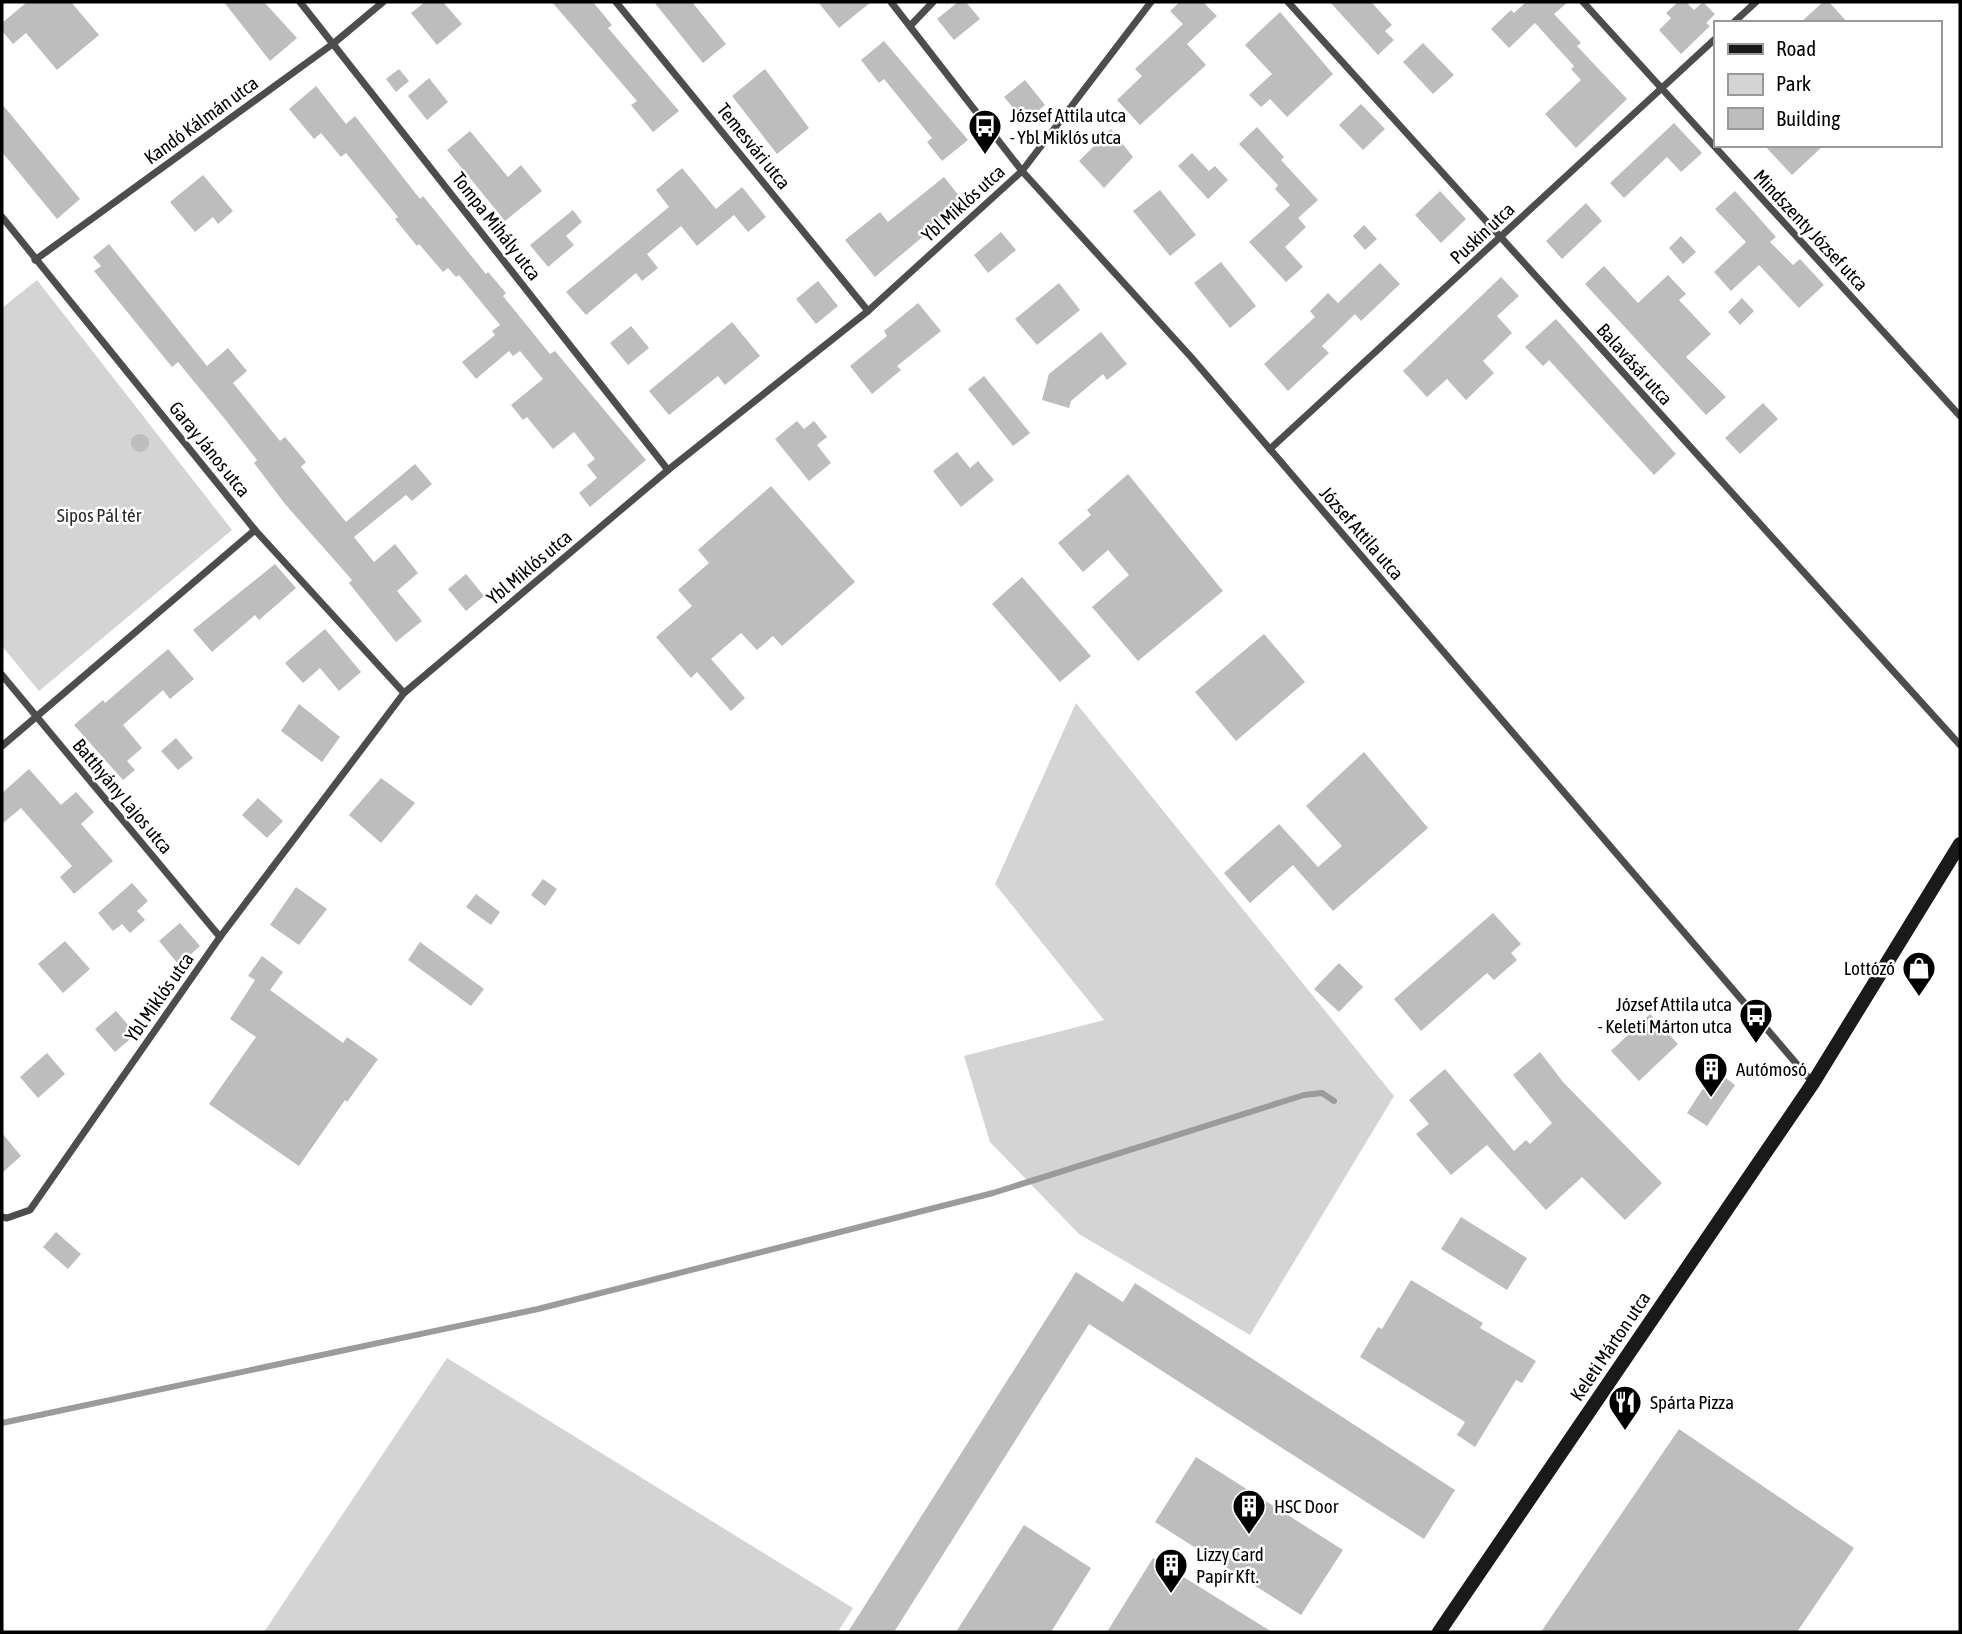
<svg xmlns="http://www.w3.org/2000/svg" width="1962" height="1634" font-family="'Asap Condensed',sans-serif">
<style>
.green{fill:#d4d4d4}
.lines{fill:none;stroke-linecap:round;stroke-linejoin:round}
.stream{stroke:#9b9b9b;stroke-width:6}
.building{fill:#bdbdbd}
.minor{stroke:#4d4d4d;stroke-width:7}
.secondary{stroke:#1a1a1a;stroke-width:14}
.labels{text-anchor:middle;stroke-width:5;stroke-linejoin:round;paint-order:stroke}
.poi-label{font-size:19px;fill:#000;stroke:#fff;text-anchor:start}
.street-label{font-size:19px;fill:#000;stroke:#fff}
.park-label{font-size:19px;fill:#2b2b2b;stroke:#fff}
</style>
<rect width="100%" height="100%" fill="#fff"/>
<g class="green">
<polygon points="37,280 232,530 39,691 2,646 2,308"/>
<polygon points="1076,703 1394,1096 1250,1335 1079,1234 990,1142 964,1056 1104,1020 995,884"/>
<polygon points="447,1358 853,1608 838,1632 264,1632"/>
</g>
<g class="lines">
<polyline class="stream" points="2,1423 538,1309 993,1193 1304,1095 1322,1093 1334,1101"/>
</g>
<g class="building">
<polygon points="27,2 71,2 99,35 57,70 26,33 13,44 2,31 2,23"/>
<polygon points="224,2 264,2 297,38 270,61"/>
<polygon points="425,2 443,2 462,24 437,45 411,13"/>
<polygon points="552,2 593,2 612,25 608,28 679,111 653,132 631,105 637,101"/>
<polygon points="654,2 692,2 726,44 703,63"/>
<polygon points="818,2 871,2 839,28"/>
<polygon points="958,2 966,2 980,19 954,40 937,19"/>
<polygon points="1180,2 1203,2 1217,16 1187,44 1206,65 1140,125 1117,100 1142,76 1135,69 1183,24 1170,11"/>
<polygon points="1330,2 1371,2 1392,25 1385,31 1394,40 1378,55"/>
<polygon points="1526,2 1568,2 1554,14 1581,43 1577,46 1627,99 1576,148 1545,114 1581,80 1571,69 1574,66 1535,23 1509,48 1491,29 1511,10 1514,13"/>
<polygon points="1678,2 1686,2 1694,10 1703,2 1715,14 1706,23 1710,26 1681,54 1659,30 1671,18 1666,13"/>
<polygon points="1823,2 1829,2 1848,23 1800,23"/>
<polygon points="1280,12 1333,74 1287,117 1270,99 1261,107 1249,95 1272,74 1245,45"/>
<polygon points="884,41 968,140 942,161 927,142 932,138 884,79 879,83 861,60"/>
<polygon points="1423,43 1454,75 1433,94 1403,62"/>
<polygon points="399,69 409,81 396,92 386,79"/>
<polygon points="765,69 809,128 777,154 732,96"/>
<polygon points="429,78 448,102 427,120 408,96"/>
<polygon points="1025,80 1045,105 1025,122 1004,97"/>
<polygon points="316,86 346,124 355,116 420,199 423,196 486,274 488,272 506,293 503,296 550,354 555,351 646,460 590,507 579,493 597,478 587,465 595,459 574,432 553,449 527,417 523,420 511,405 543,379 520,351 513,356 509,351 476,379 462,362 495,335 492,331 500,325 459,275 456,277 448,268 443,272 419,244 417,246 395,219 398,217 346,153 341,157 321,133 314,139 289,109"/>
<polygon points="2,104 80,199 57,219 2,152"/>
<polygon points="1361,104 1385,129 1363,150 1339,125"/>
<polygon points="1674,123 1702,153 1681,172 1667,157 1624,198 1610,183"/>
<polygon points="1257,127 1284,157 1281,160 1318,200 1298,218 1306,227 1285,247 1303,267 1286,282 1249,242 1290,205 1275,189 1278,185 1239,144"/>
<polygon points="1111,129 1133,157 1104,188 1079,161"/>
<polygon points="470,131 508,177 521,165 542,191 505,221 447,150"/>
<polygon points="1764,145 1824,145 1792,175"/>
<polygon points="1192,153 1209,171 1215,166 1228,180 1208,199 1178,166"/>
<polygon points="682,168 716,209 742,187 766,217 748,232 734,215 697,246 681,226 647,254 658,268 642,281 636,273 586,315 566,292 669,207 656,190"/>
<polygon points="203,175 233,211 218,224 213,217 195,232 170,202"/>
<polygon points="944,177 964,202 875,277 845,240 880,212 888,222"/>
<polygon points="1160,190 1196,235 1170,256 1133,211"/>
<polygon points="1440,191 1466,219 1441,243 1415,215"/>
<polygon points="1735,191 1776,237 1770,242 1793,265 1800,259 1824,285 1799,308 1759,265 1731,291 1714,272 1746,242 1715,209"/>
<polygon points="1586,203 1602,221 1562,259 1546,241"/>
<polygon points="573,210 582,222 566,236 574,245 548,267 530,245"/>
<polygon points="1364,225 1377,239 1365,250 1353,236"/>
<polygon points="1001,232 1016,250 988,273 974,255"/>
<polygon points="1681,236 1696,252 1683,264 1669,248"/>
<polygon points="109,244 207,366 228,348 247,371 233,383 280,441 285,437 306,462 301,467 346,522 415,464 432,484 412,501 406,495 354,537 374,562 395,544 418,573 397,591 422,621 396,642 349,583 352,580 285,504 254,463 257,460 224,418 178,362 172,367 94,271 101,266 93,257"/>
<polygon points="1221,262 1256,306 1230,328 1194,283"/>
<polygon points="1380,263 1400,284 1361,321 1355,314 1322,346 1329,353 1288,391 1264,364 1315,317 1310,311 1328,293 1338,303"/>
<polygon points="1604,266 1638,303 1668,275 1686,294 1679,300 1711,334 1686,357 1726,397 1706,415 1585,284"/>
<polygon points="1501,277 1519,296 1497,316 1512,333 1483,361 1494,373 1466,400 1447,379 1427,397 1403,371"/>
<polygon points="818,281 838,306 816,324 796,299"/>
<polygon points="1059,283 1080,310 1037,345 1015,319"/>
<polygon points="1742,298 1754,311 1740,325 1728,312"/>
<polygon points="918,303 941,331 897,366 901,370 872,394 850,366 887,336 884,331"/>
<polygon points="1556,319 1676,454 1654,475 1549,360 1543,366 1525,347"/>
<polygon points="732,322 760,356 725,385 718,376 669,415 649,391"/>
<polygon points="631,326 649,348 628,365 610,343"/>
<polygon points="1101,332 1127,364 1107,380 1103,374 1071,401 1069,408 1042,400 1049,374"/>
<polygon points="984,376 1030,433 1013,446 968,389"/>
<polygon points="1763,403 1778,419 1740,454 1725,438"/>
<polygon points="797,421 804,429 814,421 827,437 817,445 831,463 809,481 775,439"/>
<circle cx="140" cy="443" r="9"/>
<polygon points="957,452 970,468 978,461 994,480 961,507 933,471"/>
<polygon points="1128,474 1223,591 1138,661 1092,607 1129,575 1108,550 1083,572 1058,543 1091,515 1087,510"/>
<polygon points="771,486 855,582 782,646 773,636 757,650 741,633 711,659 745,698 731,711 697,672 691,678 656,637 692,606 678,590 709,563 698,550"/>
<polygon points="275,564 296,588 259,620 255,615 212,652 193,630"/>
<polygon points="466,574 484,596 466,611 448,589"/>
<polygon points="1022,577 1091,656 1060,682 992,604"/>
<polygon points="325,629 361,672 339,691 320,668 303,683 285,663"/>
<polygon points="1264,634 1305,682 1236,741 1195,692"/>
<polygon points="168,649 194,679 170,699 163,690 123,725 142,748 127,761 135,770 123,780 74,725 103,700 105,703"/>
<polygon points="299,704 340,737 322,762 281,731"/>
<polygon points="176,738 193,758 178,770 161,751"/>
<polygon points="1364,752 1428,828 1333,911 1293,865 1250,903 1224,873 1279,824 1318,867 1342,846 1306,806"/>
<polygon points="29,769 61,805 76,792 94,812 81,824 113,861 74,894 60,877 72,866 21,808 2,824 2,793"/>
<polygon points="381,778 415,803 381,843 349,815"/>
<polygon points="258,798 283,821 267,838 242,815"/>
<polygon points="543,879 557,889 545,906 531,895"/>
<polygon points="132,883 148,901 137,911 145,920 130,933 122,924 113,931 98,913"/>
<polygon points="296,887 327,909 299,945 270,925"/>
<polygon points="476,894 500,912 491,925 466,907"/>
<polygon points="1493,913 1521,944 1511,953 1517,960 1494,980 1487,973 1421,1031 1394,999"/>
<polygon points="180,923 200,946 179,965 159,941"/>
<polygon points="65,941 90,969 63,993 38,964"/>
<polygon points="420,942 484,989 471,1006 408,960"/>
<polygon points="262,956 283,972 270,990 343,1043 347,1037 378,1059 347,1102 345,1100 299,1166 209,1104 256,1037 230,1019 255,980 248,976"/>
<polygon points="1339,963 1363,987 1339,1012 1314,989"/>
<polygon points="116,1011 136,1034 115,1052 95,1029"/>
<polygon points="1650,1014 1678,1044 1639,1081 1611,1051"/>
<polygon points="1540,1052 1563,1082 1662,1183 1625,1220 1582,1177 1546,1210 1487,1145 1451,1175 1416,1134 1429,1124 1409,1100 1445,1069 1514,1151 1526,1140 1530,1144 1552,1123 1513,1075"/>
<polygon points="47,1053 65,1074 38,1098 20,1077"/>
<polygon points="1715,1070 1735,1085 1707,1126 1687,1113"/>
<polygon points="2,1133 21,1156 2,1173"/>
<polygon points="1461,1217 1527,1258 1507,1290 1441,1249"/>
<polygon points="56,1232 81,1254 68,1269 43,1247"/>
<polygon points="1076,1272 1123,1302 1135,1283 1455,1490 1424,1539 1089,1324 894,1632 848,1632"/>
<polygon points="1411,1280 1483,1323 1480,1328 1536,1361 1522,1383 1516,1380 1475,1447 1457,1435 1465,1422 1360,1357 1378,1327 1382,1329"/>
<polygon points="1679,1429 1854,1548 1797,1632 1541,1632"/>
<polygon points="1196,1457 1343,1550 1301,1615 1155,1522"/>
<polygon points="1024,1525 1091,1568 1051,1632 956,1632"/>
<polygon points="1153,1558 1272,1632 1107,1632"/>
</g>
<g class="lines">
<g class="minor">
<polyline points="300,2 668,470"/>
<polyline points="616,2 868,311"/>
<polyline points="891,2 1022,171 1191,357 1813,1083"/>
<polyline points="1288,2 1960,745"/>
<polyline points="1583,2 1960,416"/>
<polyline points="1733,23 1756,2"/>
<polyline points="911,25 933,2"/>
<polyline points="2,217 255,530 404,693"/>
<polyline points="35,260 334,43 383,2"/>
<polyline points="1270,449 1715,39"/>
<polyline points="2,675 220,937"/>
<polyline points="2,746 255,530"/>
<polyline points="2,1217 7,1218 30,1210 220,937 404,693 668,470 868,311 1022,171 1151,2"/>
</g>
<polyline class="secondary" points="1439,1632 1813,1083 1960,844"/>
</g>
<defs>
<symbol id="bus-pin" viewBox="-11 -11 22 30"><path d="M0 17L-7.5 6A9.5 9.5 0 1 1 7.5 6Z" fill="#000" stroke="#fff"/><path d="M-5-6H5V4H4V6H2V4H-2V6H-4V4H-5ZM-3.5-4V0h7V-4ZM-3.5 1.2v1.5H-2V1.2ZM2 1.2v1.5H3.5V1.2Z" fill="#fff"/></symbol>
<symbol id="shop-pin" viewBox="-11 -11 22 30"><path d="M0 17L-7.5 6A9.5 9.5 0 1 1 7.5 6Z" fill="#000" stroke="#fff"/><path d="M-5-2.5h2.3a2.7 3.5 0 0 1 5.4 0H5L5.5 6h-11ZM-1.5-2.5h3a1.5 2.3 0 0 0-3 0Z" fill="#fff"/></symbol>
<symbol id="building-pin" viewBox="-11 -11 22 30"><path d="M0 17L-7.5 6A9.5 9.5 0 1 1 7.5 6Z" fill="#000" stroke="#fff"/><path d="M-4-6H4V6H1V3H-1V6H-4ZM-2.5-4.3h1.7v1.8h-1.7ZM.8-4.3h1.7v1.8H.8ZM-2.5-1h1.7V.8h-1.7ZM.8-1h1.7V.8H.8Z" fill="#fff"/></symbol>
<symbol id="restaurant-pin" viewBox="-11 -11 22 30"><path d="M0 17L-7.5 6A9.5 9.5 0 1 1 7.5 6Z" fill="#000" stroke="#fff"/><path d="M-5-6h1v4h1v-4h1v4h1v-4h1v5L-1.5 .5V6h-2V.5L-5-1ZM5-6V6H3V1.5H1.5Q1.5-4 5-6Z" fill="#fff"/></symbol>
</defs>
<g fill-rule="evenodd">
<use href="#bus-pin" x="966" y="107" width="38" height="52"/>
<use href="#shop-pin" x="1900" y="949" width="38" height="52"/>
<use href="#bus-pin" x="1737" y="996" width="38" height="52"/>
<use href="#building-pin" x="1692" y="1050" width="38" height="52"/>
<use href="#restaurant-pin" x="1606" y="1383" width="38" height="52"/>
<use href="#building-pin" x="1230" y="1487" width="38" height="52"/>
<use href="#building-pin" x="1152" y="1546" width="38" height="52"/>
</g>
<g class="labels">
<g class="poi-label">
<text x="1010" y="122">József Attila utca<tspan x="1010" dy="22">- Ybl Miklós utca</tspan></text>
<text x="1895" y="975" text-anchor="end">Lottózó</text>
<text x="1732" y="1011" text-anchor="end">József Attila utca<tspan x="1732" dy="22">- Keleti Márton utca</tspan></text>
<text x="1736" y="1076">Autómosó</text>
<text x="1650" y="1409">Spárta Pizza</text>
<text x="1274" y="1513">HSC Door</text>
<text x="1196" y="1561">Lizzy Card<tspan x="1196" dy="22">Papír Kft.</tspan></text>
</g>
<g class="street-label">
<text transform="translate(201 120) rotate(-36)" y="7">Kandó Kálmán utca</text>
<text transform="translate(754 146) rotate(51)" y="7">Temesvári utca</text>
<text transform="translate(963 203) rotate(-42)" y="7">Ybl Miklós utca</text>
<text transform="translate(497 226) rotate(52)" y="7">Tompa Mihály utca</text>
<text transform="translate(1811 230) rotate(47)" y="7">Mindszenty József utca</text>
<text transform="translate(1482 233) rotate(-43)" y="7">Puskin utca</text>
<text transform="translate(1635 364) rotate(48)" y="7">Balavásár utca</text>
<text transform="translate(210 449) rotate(51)" y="7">Garay János utca</text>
<text transform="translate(1362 533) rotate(49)" y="7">József Attila utca</text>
<text transform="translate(529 567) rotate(-40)" y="7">Ybl Miklós utca</text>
<text transform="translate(123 796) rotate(50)" y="7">Batthyány Lajos utca</text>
<text transform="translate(159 997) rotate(-55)" y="7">Ybl Miklós utca</text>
<text transform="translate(1610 1346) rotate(-56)" y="7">Keleti Márton utca</text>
</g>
<g class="park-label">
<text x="99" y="522">Sipos Pál tér</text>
</g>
</g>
<rect width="1962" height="1634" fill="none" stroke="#000000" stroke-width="7"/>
<rect x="1714" y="21" width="228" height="126" fill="#ffffff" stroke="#999999" stroke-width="2"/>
<rect x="1728" y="44" width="35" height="10" fill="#1a1a1a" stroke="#999999" stroke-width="2"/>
<text x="1776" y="56" font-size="21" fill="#000000">Road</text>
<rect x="1728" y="74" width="35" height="21" fill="#d4d4d4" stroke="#999999" stroke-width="2"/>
<text x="1776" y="91" font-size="21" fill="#000000">Park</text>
<rect x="1728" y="108" width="35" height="21" fill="#bdbdbd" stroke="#999999" stroke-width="2"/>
<text x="1776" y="126" font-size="21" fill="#000000">Building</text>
</svg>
